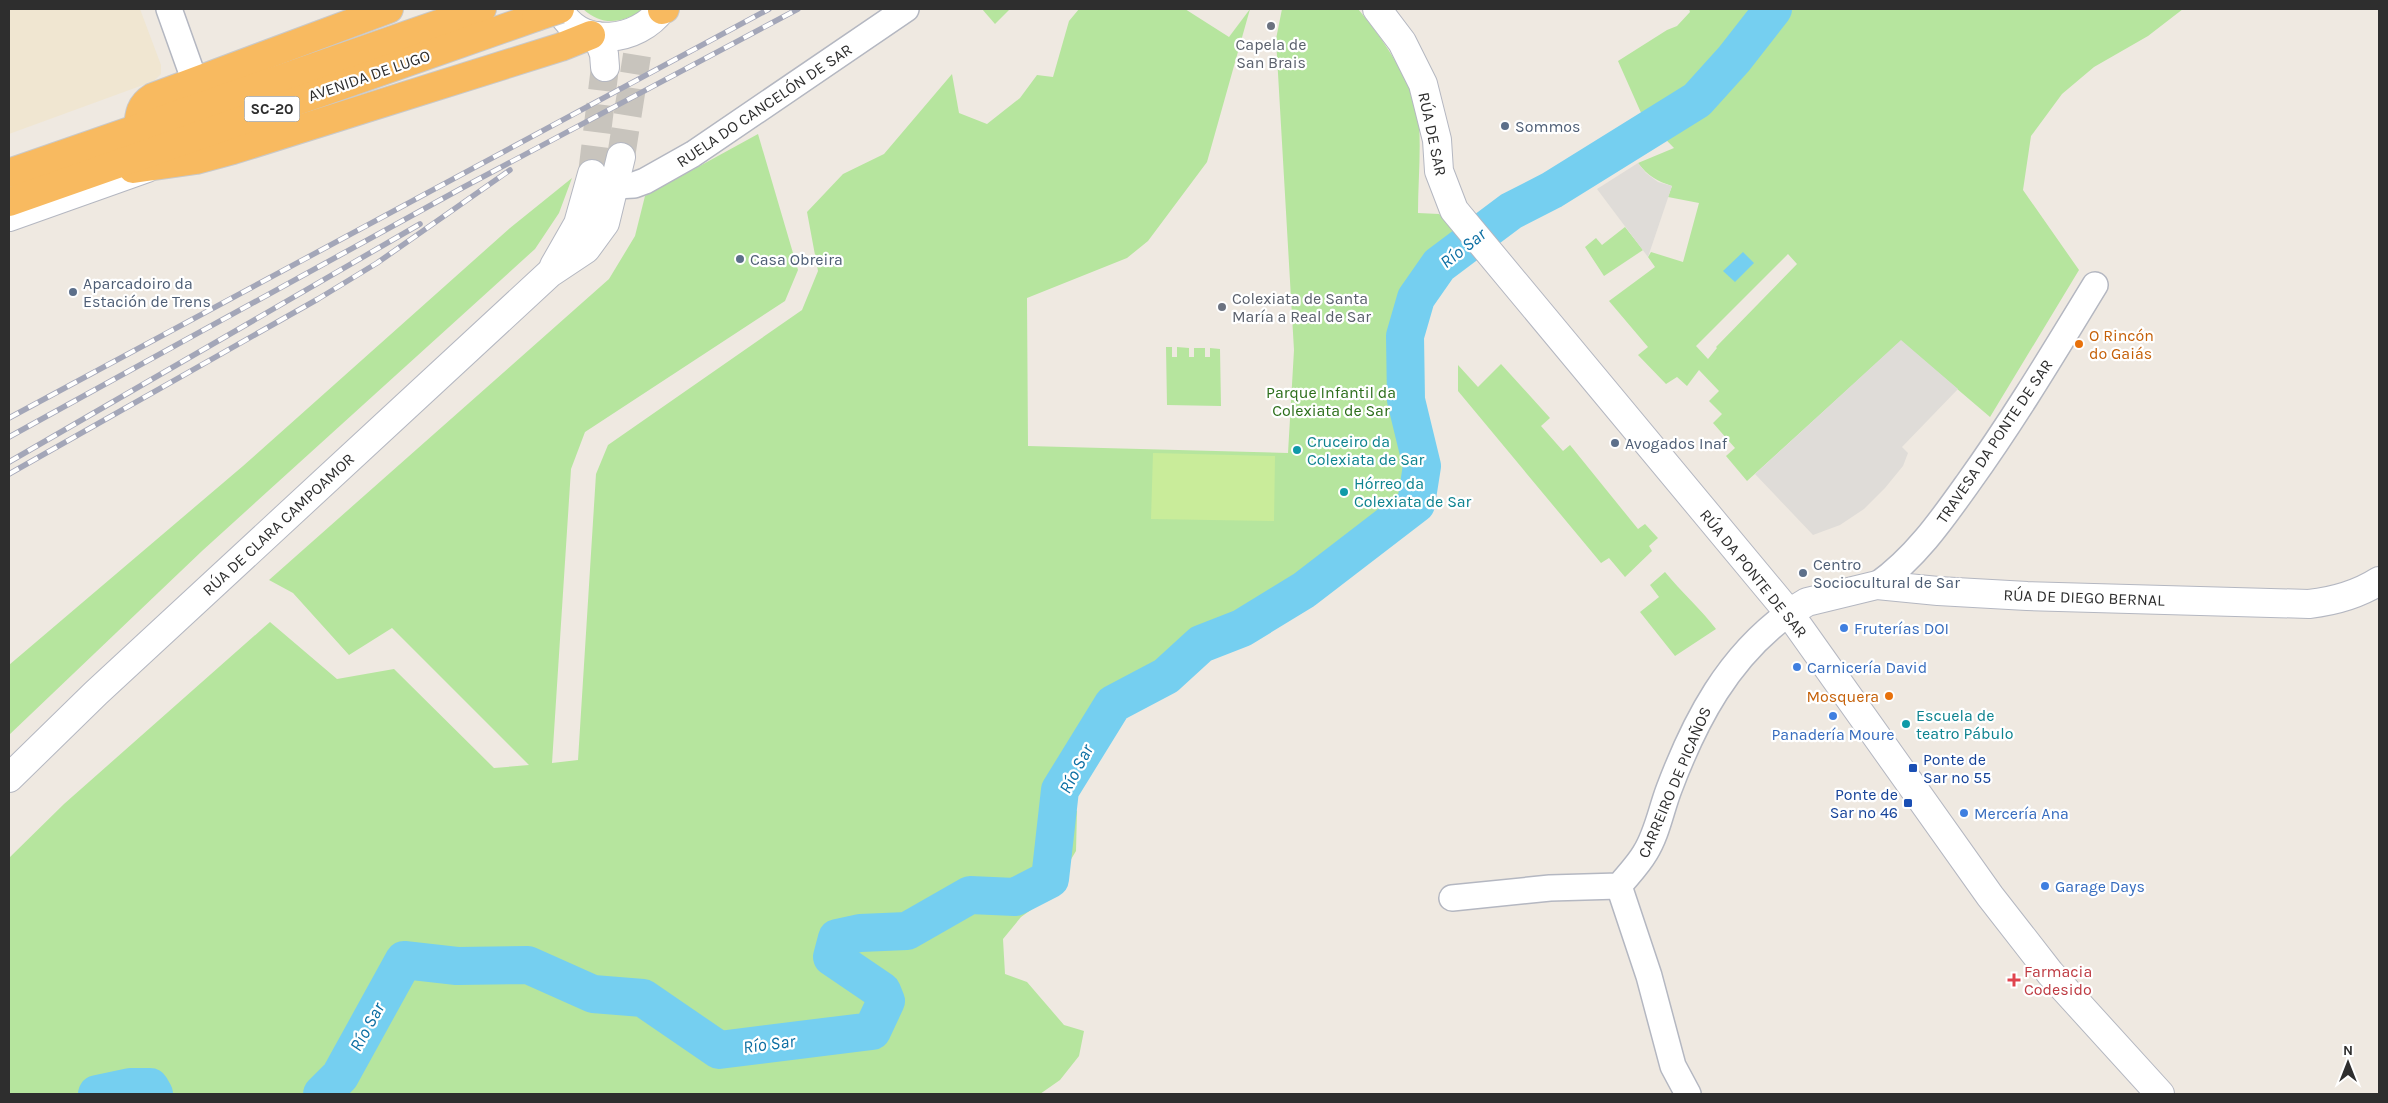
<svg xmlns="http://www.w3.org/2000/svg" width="2388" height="1103" font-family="Karla,sans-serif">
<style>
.education{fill:#f0e6d1}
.green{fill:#b6e59e;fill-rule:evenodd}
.pitch{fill:#c9ec9a}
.plaza{fill:#dfdcd8}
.water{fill:#75cff0}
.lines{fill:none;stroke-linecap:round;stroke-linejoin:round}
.river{stroke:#75cff0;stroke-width:38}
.secondary-tunnel{stroke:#c8c4bd;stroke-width:28;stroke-dasharray:28 14;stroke-linecap:butt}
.minor-casing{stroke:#b4b7c1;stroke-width:28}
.tertiary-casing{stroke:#b4b7c1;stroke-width:30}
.secondary-casing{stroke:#b4b7c1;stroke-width:30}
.trunk-casing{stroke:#c9c9c9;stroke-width:30}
.minor{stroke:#fff;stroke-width:25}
.tertiary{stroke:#fff;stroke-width:28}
.secondary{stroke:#fff;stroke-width:28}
.trunk{stroke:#f8ba60;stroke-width:28}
.rail-casing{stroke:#a3a6b8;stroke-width:5.5}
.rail{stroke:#fff;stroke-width:4;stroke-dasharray:11;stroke-linecap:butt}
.trunk-bridge-casing{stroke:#c9c9c9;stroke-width:30;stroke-linecap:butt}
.trunk-bridge{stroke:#f8ba60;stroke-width:28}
.worship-dot{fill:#6b7280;stroke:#fff;stroke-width:2}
.service-dot{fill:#5c6f8a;stroke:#fff;stroke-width:2}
.food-dot{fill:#e8710a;stroke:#fff;stroke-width:2}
.culture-dot{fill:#0f9aa8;stroke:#fff;stroke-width:2}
.shop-dot{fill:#3f7fe0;stroke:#fff;stroke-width:2}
.transit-dot{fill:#1a4fb4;stroke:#fff;stroke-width:2}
.health-dot{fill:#e0444e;stroke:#fff;stroke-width:2}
.labels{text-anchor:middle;stroke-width:4.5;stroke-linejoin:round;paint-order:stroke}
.shield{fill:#fff;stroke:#6d6d6d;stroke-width:1}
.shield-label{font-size:15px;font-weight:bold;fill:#2e2e2e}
.worship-label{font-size:16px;fill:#5b616d;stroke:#fff}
.street-label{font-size:16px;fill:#2e2e2e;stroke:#fff}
.service-label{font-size:16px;fill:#4e5e75;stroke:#fff;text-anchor:start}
.food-label{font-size:16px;fill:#c56008;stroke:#fff;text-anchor:start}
.park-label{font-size:16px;fill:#2c6e1b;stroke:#fff}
.culture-label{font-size:16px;fill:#0d838f;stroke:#fff;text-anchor:start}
.shop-label{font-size:16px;fill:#366cbe;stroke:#fff;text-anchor:start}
.transit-label{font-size:16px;fill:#164399;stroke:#fff;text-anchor:start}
.health-label{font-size:16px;fill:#be3a42;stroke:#fff;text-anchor:start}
.water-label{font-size:18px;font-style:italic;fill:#0d6fa3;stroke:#fff}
</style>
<rect width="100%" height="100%" fill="#efe9e1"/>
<polygon class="education" points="9,9 140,9 161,65 161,74 154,81 9,134"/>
<g class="green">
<path d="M 583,9 L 645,9 C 623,22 604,28 583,9 Z"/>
<polygon points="982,9 1010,9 995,24"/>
<path d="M 1079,9 L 1185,9 L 1229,37 L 1250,9 L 1207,162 L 1148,241 L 1127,258 L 1027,298 L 1028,446 L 1288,453 L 1294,350 L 1276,39 L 1282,9 L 1358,9 C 1382,37 1416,86 1419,124 C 1421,153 1418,183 1418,213 L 1439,214 L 1459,231 L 1447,239 L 1406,296 L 1400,337 L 1400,403 L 1416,468 L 1411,503 L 1301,584 L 1239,621 L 1200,636 L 1163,668 L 1107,698 L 1054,791 L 1077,811 L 1076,851 L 1064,871 L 1056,892 L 1021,917 L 1003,939 L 1005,974 L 1027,982 L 1064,1025 L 1084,1031 L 1079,1056 L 1060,1080 L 1040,1094 L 9,1094 L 9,858 L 64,804 L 270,622 L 337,679 L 394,669 L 494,768 L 529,765 L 392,628 L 349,655 L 293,593 L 269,580 L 609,279 L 635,236 L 645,196 L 758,134 L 798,270 L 785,301 L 585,432 L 571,469 L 552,763 L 578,760 L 596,474 L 608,445 L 802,310 L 818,271 L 807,212 L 843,174 L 884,154 L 952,74 L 959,113 L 987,124 L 1020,98 L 1037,75 L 1053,77 L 1069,21 Z"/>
<path d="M 1689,9 L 2183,9 L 2148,36 L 2094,67 L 2062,94 L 2031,136 L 2023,190 L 2079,270 L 1990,417 L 1901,341 L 1747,481 L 1726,456 L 1735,448 L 1713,423 L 1722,414 L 1709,401 L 1719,391 L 1699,370 L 1687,386 L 1677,377 L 1666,384 L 1638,355 L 1648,347 L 1609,301 L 1655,267 L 1648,257 L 1651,252 L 1683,262 L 1699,203 L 1668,197 L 1672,186 C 1657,181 1648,176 1638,163 L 1674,148 L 1642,115 L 1618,61 L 1667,30 L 1677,26 L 1690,12 ZM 1788,254 L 1797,264 L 1716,347 L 1717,348 L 1708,359 L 1696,346 Z"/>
<polygon points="572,178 559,213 535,249 202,551 9,735 9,665 243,466 510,228"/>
<polygon points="1625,227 1643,250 1604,276 1585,247 1596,238 1602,245"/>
<polygon points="1166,347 1172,347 1172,357 1177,357 1177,347 1189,348 1189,357 1194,357 1194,348 1205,348 1205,357 1210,357 1210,348 1220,349 1221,406 1167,405"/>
<polygon points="1501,364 1550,418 1541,426 1563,451 1570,445 1638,529 1645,524 1658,538 1649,546 1652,551 1625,577 1609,558 1601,563 1458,391 1458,365 1478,387"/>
<path d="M 1665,572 C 1681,592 1701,609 1716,629 L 1675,656 L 1640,612 L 1659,597 L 1650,585 Z"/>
</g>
<polygon class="pitch" points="1153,453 1275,456 1274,521 1151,519"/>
<g class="plaza">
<polygon points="1638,163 1646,173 1658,182 1672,186 1648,257 1597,189"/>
<polygon points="1901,340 1958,389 1902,447 1908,453 1903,466 1885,488 1864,509 1840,525 1813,535 1755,474"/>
</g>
<polygon class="water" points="1743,252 1754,263 1735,282 1723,271"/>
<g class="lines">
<g class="river">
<polyline points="97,1094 130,1087 150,1087 154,1094"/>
<polyline points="322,1094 340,1076 404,960 457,966 528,965 593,994 643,998 719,1050 872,1031 886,1001 882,991 832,957 837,938 860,933 907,931 970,895 1015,897 1050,879 1060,790 1113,704 1166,676 1201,644 1242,628 1304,590 1416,504 1422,466 1406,400 1405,336 1416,298 1439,265 1511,211 1552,190 1697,100 1734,59 1773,9"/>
</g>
<g class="secondary-tunnel">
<polyline points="621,157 637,55"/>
<polyline points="592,174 605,67"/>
</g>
<defs>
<g id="minor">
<polyline points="169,9 195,82"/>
<polyline points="615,186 634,185 645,181 693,154 906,9"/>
<path d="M 1877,585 C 1915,558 1941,521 1968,483 C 2014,419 2054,352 2095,285"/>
<polyline points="1619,886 1649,976 1673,1066 1688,1094"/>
<path d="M 1452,898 L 1550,888 L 1619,886 C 1628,875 1638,865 1645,853 C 1657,834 1661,810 1669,789 C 1695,720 1728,657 1789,613"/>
</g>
<g id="tertiary">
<polyline points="1377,9 1402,42 1423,84 1437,140 1439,171 1454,210 1789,613 1990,896 2050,973 2160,1094"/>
<path d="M 1789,613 L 1807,602 L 1877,585 L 1938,591 L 2027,596 L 2309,604 C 2335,601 2357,595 2379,581"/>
</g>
<g id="secondary">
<path d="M 559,9 C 581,50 638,42 662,9"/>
<polyline points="597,36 604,54 605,67"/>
<polyline points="9,217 147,168"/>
<polyline points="554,266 578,224 592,174"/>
<polyline points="9,778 96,693 550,273 586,249 605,223 621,157"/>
</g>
<g id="trunk">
<polyline points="662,10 665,9"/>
<path d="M 138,128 C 139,114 140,105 153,97 L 389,9"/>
<polyline points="133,169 196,160 233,150 561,47 591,35"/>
<polyline points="9,173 482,9"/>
<polyline points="9,202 536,17"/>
</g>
</defs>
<use href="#minor" class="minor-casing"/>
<use href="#tertiary" class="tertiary-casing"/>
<use href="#secondary" class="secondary-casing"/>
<use href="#trunk" class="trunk-casing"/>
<use href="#minor" class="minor"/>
<use href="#tertiary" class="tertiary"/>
<use href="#secondary" class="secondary"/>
<use href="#trunk" class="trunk"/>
<defs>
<g id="rail">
<polyline points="9,418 769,9"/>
<polyline points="9,437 462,188 798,9"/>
<polyline points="9,462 420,224"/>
<polyline points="9,474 318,299 377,263 510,170"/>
</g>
</defs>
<use href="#rail" class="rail-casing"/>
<use href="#rail" class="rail"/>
<defs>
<polyline id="trunk-bridge" points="536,17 560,9"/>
</defs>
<use href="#trunk-bridge" class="trunk-bridge-casing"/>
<use href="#trunk-bridge" class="trunk-bridge"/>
</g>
<g class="worship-dot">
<circle cx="1271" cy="26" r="5"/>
<circle cx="1222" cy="307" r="5"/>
</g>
<g class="service-dot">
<circle cx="1505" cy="126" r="5"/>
<circle cx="740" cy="259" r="5"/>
<circle cx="73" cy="292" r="5"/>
<circle cx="1615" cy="443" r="5"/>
<circle cx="1803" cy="573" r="5"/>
</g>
<g class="food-dot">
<circle cx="2079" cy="344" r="5"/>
<circle cx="1889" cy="696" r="5"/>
</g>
<g class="culture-dot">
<circle cx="1297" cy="450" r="5"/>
<circle cx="1344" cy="492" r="5"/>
<circle cx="1906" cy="724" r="5"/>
</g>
<g class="shop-dot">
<circle cx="1844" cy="628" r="5"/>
<circle cx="1797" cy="667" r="5"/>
<circle cx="1833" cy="716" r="5"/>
<circle cx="1964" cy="813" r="5"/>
<circle cx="2045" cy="886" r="5"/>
</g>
<g class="transit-dot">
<rect x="1908" y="763" width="10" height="10" rx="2.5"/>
<rect x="1903" y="798" width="10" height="10" rx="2.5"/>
</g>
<path class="health-dot" d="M2011.5 972.5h5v5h5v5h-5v5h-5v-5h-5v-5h5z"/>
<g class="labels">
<rect class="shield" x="244.5" y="96.5" width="55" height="25" rx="4"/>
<g class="shield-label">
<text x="272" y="114">SC-20</text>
</g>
<g class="worship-label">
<text x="1271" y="50">Capela de<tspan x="1271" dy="18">San Brais</tspan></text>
<text x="1232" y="304" text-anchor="start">Colexiata de Santa<tspan x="1232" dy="18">María a Real de Sar</tspan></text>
</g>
<g class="street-label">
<text transform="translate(369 75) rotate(-19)" y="6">AVENIDA DE LUGO</text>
<text transform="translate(764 105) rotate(-34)" y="6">RUELA DO CANCELÓN DE SAR</text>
<text transform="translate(1433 134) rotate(78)" y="6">RÚA DE SAR</text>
<text transform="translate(1994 441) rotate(-56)" y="6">TRAVESA DA PONTE DE SAR</text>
<text transform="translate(278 524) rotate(-43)" y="6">RÚA DE CLARA CAMPOAMOR</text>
<text transform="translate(1754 573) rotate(51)" y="6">RÚA DA PONTE DE SAR</text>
<text transform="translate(2084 597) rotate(2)" y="6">RÚA DE DIEGO BERNAL</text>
<text transform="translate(1674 782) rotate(-67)" y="6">CARREIRO DE PICAÑOS</text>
</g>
<g class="service-label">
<text x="1515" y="132">Sommos</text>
<text x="750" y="265">Casa Obreira</text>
<text x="83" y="289">Aparcadoiro da<tspan x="83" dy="18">Estación de Trens</tspan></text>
<text x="1625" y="449">Avogados Inaf</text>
<text x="1813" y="570">Centro<tspan x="1813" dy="18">Sociocultural de Sar</tspan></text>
</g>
<g class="food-label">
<text x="2089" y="341">O Rincón<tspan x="2089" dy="18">do Gaiás</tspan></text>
<text x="1879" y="702" text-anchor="end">Mosquera</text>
</g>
<g class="park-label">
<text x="1331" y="398">Parque Infantil da<tspan x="1331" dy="18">Colexiata de Sar</tspan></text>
</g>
<g class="culture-label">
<text x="1307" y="447">Cruceiro da<tspan x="1307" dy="18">Colexiata de Sar</tspan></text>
<text x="1354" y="489">Hórreo da<tspan x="1354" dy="18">Colexiata de Sar</tspan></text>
<text x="1916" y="721">Escuela de<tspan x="1916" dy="18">teatro Pábulo</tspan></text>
</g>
<g class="shop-label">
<text x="1854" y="634">Fruterías DOI</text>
<text x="1807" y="673">Carnicería David</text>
<text x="1833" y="740" text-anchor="middle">Panadería Moure</text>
<text x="1974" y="819">Mercería Ana</text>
<text x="2055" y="892">Garage Days</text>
</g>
<g class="transit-label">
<text x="1923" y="765">Ponte de<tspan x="1923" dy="18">Sar nº 55</tspan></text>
<text x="1898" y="800" text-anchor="end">Ponte de<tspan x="1898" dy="18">Sar nº 46</tspan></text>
</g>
<g class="health-label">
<text x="2024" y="977">Farmacia<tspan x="2024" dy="18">Codesido</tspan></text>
</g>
<g class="water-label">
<text transform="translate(1463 248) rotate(-38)" y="6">Río Sar</text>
<text transform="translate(1076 769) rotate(-62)" y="6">Río Sar</text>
<text transform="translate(367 1027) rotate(-61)" y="6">Río Sar</text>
<text transform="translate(769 1044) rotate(-7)" y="6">Río Sar</text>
</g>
</g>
<rect width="2388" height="1103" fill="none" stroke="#2e2e2e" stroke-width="20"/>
<g transform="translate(2348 1063)" stroke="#ffffff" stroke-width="4" paint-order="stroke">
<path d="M0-4L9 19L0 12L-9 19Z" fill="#2e2e2e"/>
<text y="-8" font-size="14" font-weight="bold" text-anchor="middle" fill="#2e2e2e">N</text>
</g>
</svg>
